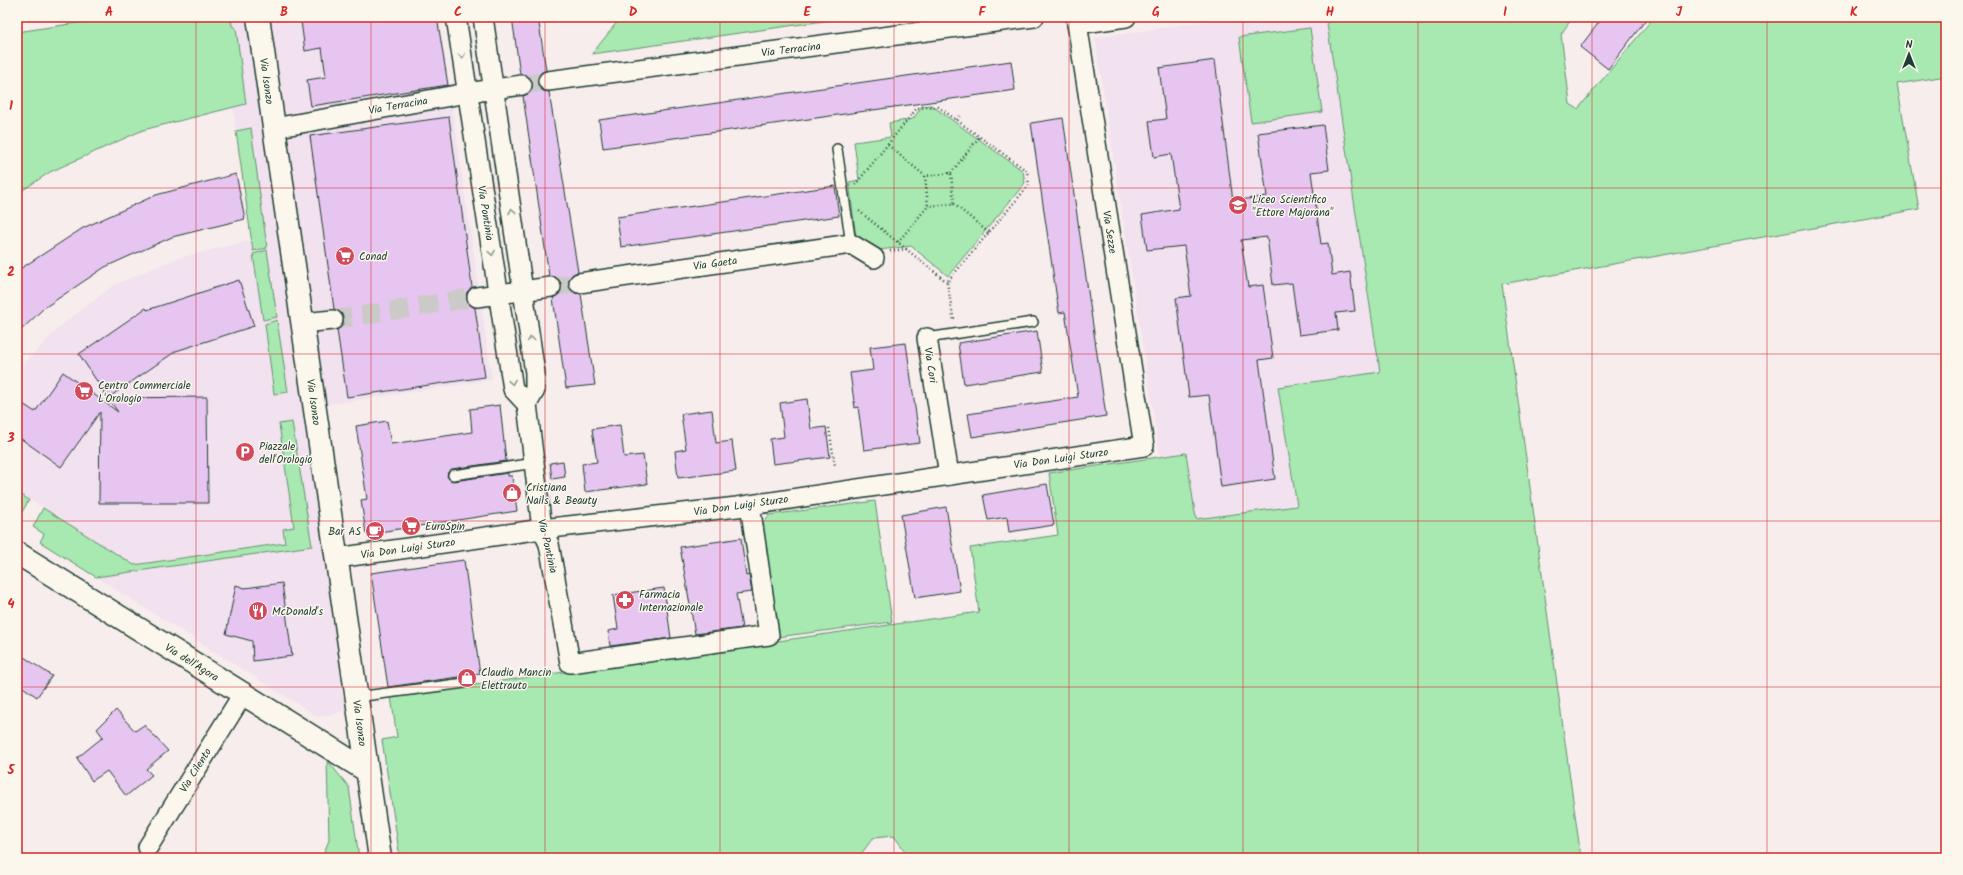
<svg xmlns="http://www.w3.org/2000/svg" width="1963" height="875" font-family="Kalam,sans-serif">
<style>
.built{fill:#f2e1ee}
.green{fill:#a8e8b1;stroke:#649272}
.building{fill:#e7c5f1;stroke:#1f3d34}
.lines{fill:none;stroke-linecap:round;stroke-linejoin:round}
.minor-tunnel{stroke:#cccac8;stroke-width:19;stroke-dasharray:19 10;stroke-linecap:butt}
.service-casing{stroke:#1f3d34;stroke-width:12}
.minor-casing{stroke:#1f3d34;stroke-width:22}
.tertiary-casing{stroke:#1f3d34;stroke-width:25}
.secondary-casing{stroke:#1f3d34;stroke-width:25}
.path{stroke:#1f3d34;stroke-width:2.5;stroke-dasharray:1 3;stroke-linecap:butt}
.service{stroke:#fbf7ec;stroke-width:9}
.minor{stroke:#fbf7ec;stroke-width:19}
.tertiary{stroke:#fbf7ec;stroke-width:22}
.secondary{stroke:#fbf7ec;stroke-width:22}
.oneway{stroke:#8d9a90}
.grid{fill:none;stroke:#d62828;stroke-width:1;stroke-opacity:0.55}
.labels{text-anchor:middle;stroke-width:3;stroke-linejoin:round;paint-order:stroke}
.street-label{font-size:11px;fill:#1f3d34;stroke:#fbf7ec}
.poi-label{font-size:11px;fill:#1f3d34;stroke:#fbf7ec;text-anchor:start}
.neatline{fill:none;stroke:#d62828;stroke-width:1.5}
.grid-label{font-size:13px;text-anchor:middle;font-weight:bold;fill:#d62828}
</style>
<rect width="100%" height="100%" fill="#f7eded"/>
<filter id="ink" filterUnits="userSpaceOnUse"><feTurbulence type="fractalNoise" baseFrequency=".025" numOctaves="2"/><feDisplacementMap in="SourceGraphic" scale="8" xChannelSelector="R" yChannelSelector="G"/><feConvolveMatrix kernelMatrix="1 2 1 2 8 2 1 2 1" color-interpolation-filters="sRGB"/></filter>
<g filter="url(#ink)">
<g class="built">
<polygon points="231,17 439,17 492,380 325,405 368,701 335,714 317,716 40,542 44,534 33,527 43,508 17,492 17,371 63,324 114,285 175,259 251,240 233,108 246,104"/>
<polygon points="1234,17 1326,17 1380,373 1278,387 1297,506 1196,519 1186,454 1160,457 1095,38"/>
</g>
<g class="green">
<polygon points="116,17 231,17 232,26 236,28 246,104 143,130 50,172 17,194 17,32"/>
<polygon points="621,17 852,17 592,54"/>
<polygon points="1326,17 1573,17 1561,34 1570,104 1578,109 1654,17 1946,17 1946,76 1897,84 1919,209 1502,284 1581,858 910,858 894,836 873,838 858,858 400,858 382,740 397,737 391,697 979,612 970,548 1058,535 1049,473 1186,453 1196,519 1297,506 1278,387 1380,372"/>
<polygon points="1310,28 1322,112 1251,122 1239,37"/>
<polygon points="931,105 1023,171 1025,183 948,276 911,246 879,250 856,237 849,182 859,180 854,142 891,137 889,123 913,119 922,106"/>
<polygon points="251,128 267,248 253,251 236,131"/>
<polygon points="267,250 277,317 263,320 253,254"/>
<polygon points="277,320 288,392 274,394 265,324"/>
<polygon points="292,422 312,546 96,577 40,542 44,534 33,527 43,508 134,565 285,543 283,529 294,527 279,424"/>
<polygon points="17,492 29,500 19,517 17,516"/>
<polygon points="875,501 892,622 777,637 763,523 769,515"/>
<polygon points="327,760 349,787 359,858 322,858 329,840"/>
</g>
<g class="building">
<polygon points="327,17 437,17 448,85 311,106 307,80 326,77 322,48 305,51 301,21"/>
<polygon points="512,17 538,17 546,70 538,76 537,83 543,91 549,92 578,272 573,274 569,279 568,285 575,293 581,294 595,385 566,388 553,298 561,292 562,285 556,277 549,276 523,96 528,94 532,89 533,83 526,75 520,74"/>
<polygon points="1603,17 1648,17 1608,69 1580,47"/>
<polygon points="1215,60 1233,201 1267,196 1258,133 1323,125 1329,170 1311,172 1321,244 1328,243 1332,275 1350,272 1355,311 1336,313 1338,330 1299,335 1292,283 1273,285 1267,237 1241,240 1248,287 1263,285 1273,358 1259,360 1275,479 1221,487 1209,395 1189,397 1176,298 1191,296 1184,246 1147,250 1142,215 1179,209 1171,154 1154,157 1149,121 1166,119 1159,68"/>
<polygon points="1011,61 1015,90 603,148 599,120"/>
<polygon points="449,117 472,287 467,292 466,299 469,304 475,308 485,377 347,397 337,330 343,325 344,319 342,313 334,309 310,136"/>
<polygon points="1063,118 1106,416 972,437 968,414 1078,397 1065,312 1059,313 1031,123"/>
<polygon points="236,174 245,219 172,237 105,267 44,308 17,334 17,271 83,228 156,195"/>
<polygon points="835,186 839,216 621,247 617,217"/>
<polygon points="239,280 254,326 176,351 108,398 79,354 146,308 147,310"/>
<polygon points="1037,331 1043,372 964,384 958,343"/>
<polygon points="906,343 920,443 864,450 858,407 855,408 850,373 873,370 870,347"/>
<polygon points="63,372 118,412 108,398 207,397 208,503 99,503 100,412 61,467 17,436 17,400 35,412"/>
<polygon points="807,399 811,429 826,427 830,457 773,464 770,439 784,437 780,403"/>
<polygon points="500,405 506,461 452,469 448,472 447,476 450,480 454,481 508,473 508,476 512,476 517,511 366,534 361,500 367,499 356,426 387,421 391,444 472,432 470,409"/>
<polygon points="712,410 716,443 732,441 736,471 678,478 675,451 686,449 681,414"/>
<polygon points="620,425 624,457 643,455 647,484 585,492 582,464 597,462 592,429"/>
<polygon points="563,461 565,477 552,479 550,463"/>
<polygon points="1047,484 1054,525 1009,532 1007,517 988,520 983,495"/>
<polygon points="946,507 960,591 915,598 901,515"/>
<polygon points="741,538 746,576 749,575 752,592 736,594 742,628 695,634 680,547"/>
<polygon points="464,560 480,674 388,687 371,573"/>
<polygon points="282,583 292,656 253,661 252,641 226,634 236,585 245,588"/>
<polygon points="664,588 671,638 610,646 608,631 618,629 613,595"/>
<polygon points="24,657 52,676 37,697 17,683 17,666"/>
<polygon points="116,710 135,731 144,725 168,751 146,769 152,775 126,796 107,771 92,781 77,758 103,737 97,729"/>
</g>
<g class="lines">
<g class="minor-tunnel">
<polyline points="522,85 548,81"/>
<polyline points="551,287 579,283"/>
<polyline points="333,320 477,297"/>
</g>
<defs>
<g id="service">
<polyline points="837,149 851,244"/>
<polyline points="927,338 1033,322"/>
<polyline points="453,475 535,463"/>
<polyline points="356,697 465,683"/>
</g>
<g id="minor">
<polyline points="456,17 513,389 527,404"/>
<polyline points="483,17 535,373 535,390 527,404 542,529 549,544 570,663 769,635 750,505"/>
<polyline points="1077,24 1126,17"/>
<polyline points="548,81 1034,17"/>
<polyline points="274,128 467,93 522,85"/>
<polyline points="579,283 851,244 874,258"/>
<polyline points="477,297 551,287"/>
<polyline points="302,323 333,320"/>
<polyline points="927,338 949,475"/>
<polyline points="337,558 542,529 737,507 1144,446 1076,17"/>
<polyline points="148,847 243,694"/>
</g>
<polyline id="tertiary" points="17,553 367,771"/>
<polyline id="secondary" points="258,17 380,858"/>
</defs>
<use href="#service" class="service-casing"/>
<use href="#minor" class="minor-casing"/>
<use href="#tertiary" class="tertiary-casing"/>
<use href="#secondary" class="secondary-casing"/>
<g class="path">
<polyline points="277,20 300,17"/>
<polyline points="957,120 960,116"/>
<polyline points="888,145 925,176"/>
<polyline points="951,173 980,136"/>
<polyline points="855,185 917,108 937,106 1027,171 1029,185 947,282 954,321"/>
<polyline points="954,204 989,233"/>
<polyline points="859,211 947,282"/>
<polyline points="898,242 928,206 925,176 951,173 954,204 928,206"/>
<polyline points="890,251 907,249"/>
<polyline points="829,428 835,466"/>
</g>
<use href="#service" class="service"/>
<use href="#minor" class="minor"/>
<use href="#tertiary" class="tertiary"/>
<use href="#secondary" class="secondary"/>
</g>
<defs><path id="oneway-chevron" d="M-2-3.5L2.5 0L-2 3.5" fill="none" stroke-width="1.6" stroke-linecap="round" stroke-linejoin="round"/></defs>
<g class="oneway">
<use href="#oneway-chevron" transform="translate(462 56) rotate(82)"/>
<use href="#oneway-chevron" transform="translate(512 211) rotate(-99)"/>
<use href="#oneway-chevron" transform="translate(492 253) rotate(81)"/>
<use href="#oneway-chevron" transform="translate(531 339) rotate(-98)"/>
<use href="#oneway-chevron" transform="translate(512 382) rotate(81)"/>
</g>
</g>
<path class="grid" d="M 196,17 L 196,858M 371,17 L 371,858M 545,17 L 545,858M 720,17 L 720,858M 894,17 L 894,858M 1069,17 L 1069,858M 1243,17 L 1243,858M 1418,17 L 1418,858M 1592,17 L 1592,858M 1767,17 L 1767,858M 17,188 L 1946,188M 17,354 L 1946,354M 17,521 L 1946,521M 17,687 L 1946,687"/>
<defs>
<symbol id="school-disc" viewBox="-11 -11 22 22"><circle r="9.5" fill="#d1495b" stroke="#fbf7ec"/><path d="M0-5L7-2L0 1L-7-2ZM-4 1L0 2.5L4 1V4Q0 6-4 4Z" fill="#fff"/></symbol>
<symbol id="supermarket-disc" viewBox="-11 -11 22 22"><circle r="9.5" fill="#d1495b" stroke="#fbf7ec"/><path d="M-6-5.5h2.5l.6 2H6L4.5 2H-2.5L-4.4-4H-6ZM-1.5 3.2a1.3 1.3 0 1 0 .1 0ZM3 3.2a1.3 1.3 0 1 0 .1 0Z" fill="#fff"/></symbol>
<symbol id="parking-disc" viewBox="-11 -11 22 22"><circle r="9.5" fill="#d1495b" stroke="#fbf7ec"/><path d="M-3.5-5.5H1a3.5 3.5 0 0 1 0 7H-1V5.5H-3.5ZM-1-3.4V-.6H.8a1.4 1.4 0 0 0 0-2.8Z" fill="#fff"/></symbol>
<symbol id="shop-disc" viewBox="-11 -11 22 22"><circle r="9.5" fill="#d1495b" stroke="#fbf7ec"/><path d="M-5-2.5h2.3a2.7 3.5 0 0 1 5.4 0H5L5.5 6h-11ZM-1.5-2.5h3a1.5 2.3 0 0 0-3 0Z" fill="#fff"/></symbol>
<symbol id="cafe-disc" viewBox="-11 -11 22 22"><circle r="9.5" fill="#d1495b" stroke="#fbf7ec"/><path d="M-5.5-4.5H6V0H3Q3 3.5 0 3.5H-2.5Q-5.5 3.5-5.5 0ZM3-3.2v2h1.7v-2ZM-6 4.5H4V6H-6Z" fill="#fff"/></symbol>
<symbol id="pharmacy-disc" viewBox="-11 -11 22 22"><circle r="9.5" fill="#d1495b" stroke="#fbf7ec"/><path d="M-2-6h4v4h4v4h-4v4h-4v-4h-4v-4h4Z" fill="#fff"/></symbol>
<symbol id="restaurant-disc" viewBox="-11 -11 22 22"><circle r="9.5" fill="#d1495b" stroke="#fbf7ec"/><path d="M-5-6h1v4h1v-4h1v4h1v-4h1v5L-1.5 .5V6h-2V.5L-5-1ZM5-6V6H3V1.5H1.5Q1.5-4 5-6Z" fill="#fff"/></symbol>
</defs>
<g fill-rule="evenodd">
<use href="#school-disc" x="1227" y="194" width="22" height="22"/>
<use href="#supermarket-disc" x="334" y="245" width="22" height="22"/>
<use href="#supermarket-disc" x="73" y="380" width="22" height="22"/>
<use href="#parking-disc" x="234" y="441" width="22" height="22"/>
<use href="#shop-disc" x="501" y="482" width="22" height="22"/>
<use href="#supermarket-disc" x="400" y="515" width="22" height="22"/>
<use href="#cafe-disc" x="364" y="520" width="22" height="22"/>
<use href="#pharmacy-disc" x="614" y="589" width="22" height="22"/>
<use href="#restaurant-disc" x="247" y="600" width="22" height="22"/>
<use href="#shop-disc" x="456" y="667" width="22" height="22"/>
</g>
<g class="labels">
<g class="street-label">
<text transform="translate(791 49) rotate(-7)" y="4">Via Terracina</text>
<text transform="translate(267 81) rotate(82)" y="4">Via Isonzo</text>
<text transform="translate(398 105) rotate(-10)" y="4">Via Terracina</text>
<text transform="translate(486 213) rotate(81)" y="4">Via Pontinia</text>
<text transform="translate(1110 232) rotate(81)" y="4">Via Sezze</text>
<text transform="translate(715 263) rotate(-8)" y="4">Via Gaeta</text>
<text transform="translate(931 365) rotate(81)" y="4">Via Cori</text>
<text transform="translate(314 402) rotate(82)" y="4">Via Isonzo</text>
<text transform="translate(1061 458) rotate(-8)" y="4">Via Don Luigi Sturzo</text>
<text transform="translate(741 505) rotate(-8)" y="4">Via Don Luigi Sturzo</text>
<text transform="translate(548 546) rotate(77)" y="4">Via Pontinia</text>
<text transform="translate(408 548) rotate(-8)" y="4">Via Don Luigi Sturzo</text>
<text transform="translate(192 662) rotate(32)" y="4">Via dell'Agora</text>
<text transform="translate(360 723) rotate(82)" y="4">Via Isonzo</text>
<text transform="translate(195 770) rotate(-58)" y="4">Via Cilento</text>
</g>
<g class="poi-label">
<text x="1252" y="203">Liceo Scientifico<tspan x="1252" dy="13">"Ettore Majorana"</tspan></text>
<text x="359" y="260">Conad</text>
<text x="98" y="389">Centro Commerciale<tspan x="98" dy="13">L'Orologio</tspan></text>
<text x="259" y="450">Piazzale<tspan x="259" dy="13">dell'Orologio</tspan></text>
<text x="526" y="491">Cristiana<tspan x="526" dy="13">Nails &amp; Beauty</tspan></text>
<text x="425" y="530">EuroSpin</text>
<text x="361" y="535" text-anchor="end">Bar AS</text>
<text x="639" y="598">Farmacia<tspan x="639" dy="13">Internazionale</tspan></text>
<text x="272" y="615">McDonald's</text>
<text x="481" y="676">Claudio Mancin<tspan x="481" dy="13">Elettrauto</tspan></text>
</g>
</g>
<rect width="1963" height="875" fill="none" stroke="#fbf7ec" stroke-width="44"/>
<g transform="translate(1909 54)" stroke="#fbf7ec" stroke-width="3" paint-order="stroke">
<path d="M0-3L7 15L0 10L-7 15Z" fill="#1f3d34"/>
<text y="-6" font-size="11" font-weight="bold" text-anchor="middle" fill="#1f3d34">N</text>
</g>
<rect x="22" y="22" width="1919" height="831" class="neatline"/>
<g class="grid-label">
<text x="109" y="16">A</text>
<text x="284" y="16">B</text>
<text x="458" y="16">C</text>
<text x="633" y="16">D</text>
<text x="807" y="16">E</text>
<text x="982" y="16">F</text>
<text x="1156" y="16">G</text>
<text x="1330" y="16">H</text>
<text x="1505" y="16">I</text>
<text x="1679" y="16">J</text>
<text x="1854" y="16">K</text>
<text x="11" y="110">1</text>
<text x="11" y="276">2</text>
<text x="11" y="442">3</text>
<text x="11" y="608">4</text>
<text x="11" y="774">5</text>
</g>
</svg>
